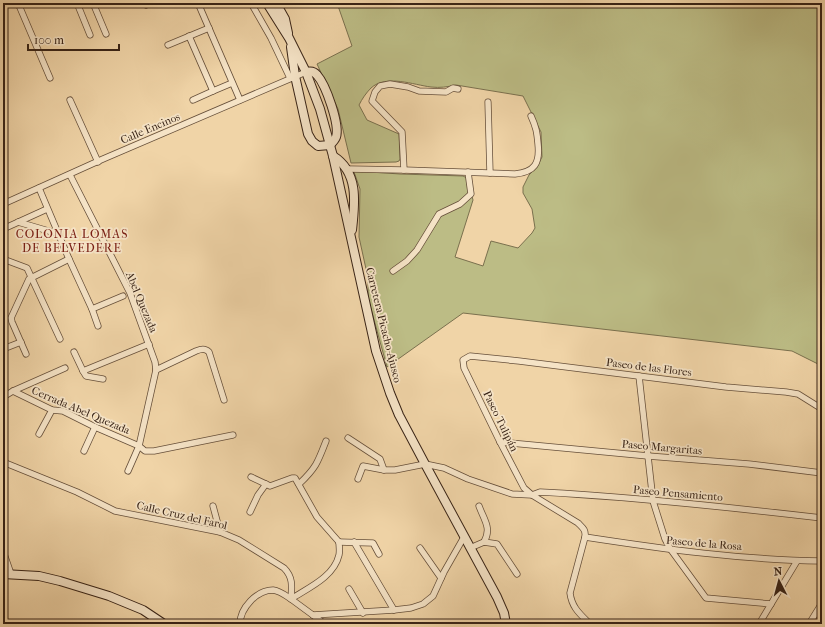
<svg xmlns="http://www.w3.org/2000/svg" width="825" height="627" font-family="'IM FELL French Canon',serif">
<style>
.green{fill:#bcbc85;stroke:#7a704e}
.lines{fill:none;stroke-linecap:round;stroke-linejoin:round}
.street-casing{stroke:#664f3a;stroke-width:7}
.secondary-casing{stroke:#382316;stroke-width:10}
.street{stroke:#f5e3c6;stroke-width:5.5}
.secondary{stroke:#f5e3c6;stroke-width:8}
.labels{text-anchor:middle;stroke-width:3.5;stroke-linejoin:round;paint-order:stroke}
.street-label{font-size:11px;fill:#382316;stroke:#f5e3c6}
.neighbourhood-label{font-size:12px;letter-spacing:1px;fill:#7a1f14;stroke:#f5e3c6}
</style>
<rect width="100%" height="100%" fill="#f0d4a7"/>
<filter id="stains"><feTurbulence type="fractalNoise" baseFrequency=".005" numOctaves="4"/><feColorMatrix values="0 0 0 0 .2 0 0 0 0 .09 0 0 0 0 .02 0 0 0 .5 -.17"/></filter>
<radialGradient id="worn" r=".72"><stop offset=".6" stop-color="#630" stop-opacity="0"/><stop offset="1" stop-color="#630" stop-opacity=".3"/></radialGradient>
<path class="green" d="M 337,3 L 822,3 L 822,366 L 792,351 L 463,313 L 387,367 L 368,298 L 368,278 L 359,237 L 360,189 L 354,172 L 356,171 L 400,174 L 463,176 L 467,178 L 473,200 L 455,257 L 483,266 L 491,241 L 518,248 L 532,233 L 535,228 L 532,209 L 523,193 L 523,187 L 529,175 L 537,167 L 542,157 L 541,132 L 523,96 L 456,85 C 447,87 440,88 431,87 C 414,85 386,74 371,88 C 366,93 362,99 359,105 L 367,120 L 399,134 L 400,159 L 399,161 L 396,162 L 351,163 L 338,109 L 317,64 L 352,46 Z"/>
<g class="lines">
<defs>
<g id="street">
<polyline points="18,3 50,78"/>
<polyline points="77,3 90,35"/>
<polyline points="93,3 106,34"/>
<polyline points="198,3 240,100"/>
<polyline points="251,3 271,38 290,78"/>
<polyline points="146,5 150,3"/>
<polyline points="189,36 213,91 232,83"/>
<polyline points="168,45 209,28"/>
<polyline points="70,100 98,162"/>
<polyline points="193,100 213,91"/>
<polyline points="488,102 490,173"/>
<path d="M 348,169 L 404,170 L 515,174 C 535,172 540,163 538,144 C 537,132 536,127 531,116"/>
<polyline points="404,170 402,132 372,101 375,92 380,86 390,84 408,87 419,91 446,92 453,88 458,89"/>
<polyline points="70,175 130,293 155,362 156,370 139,446 128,471"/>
<polyline points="39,188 69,259 92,309 98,326"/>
<polyline points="3,204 103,159 306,72"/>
<polyline points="18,222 59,234"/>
<polyline points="3,229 47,209"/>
<polyline points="3,259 27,268 60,339"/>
<polyline points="393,271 407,261 417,250 439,214 460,204 471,194 468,172"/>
<polyline points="92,309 123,296"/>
<polyline points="3,349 21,342"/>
<polyline points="74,352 83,371 149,344"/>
<polyline points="26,354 12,322 11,318 29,279 69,259"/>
<path d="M 156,370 L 196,351 C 201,349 205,348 209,352 L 224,400"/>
<polyline points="83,371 86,376 103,379"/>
<polyline points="639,376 653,501 665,539 671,550 706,598 771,604"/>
<polyline points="13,391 52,410 63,411 95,427 139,446 145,451 154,451 233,435"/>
<polyline points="3,397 13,391 65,368"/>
<path d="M 822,409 L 798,394 L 786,392 L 726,387 L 519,361 L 470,356 L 463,360 L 464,368 L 500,442 L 524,488 L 532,495 L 540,492 C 634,497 728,507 822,518"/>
<polyline points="39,434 52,410"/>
<polyline points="348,438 380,459 384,470"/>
<polyline points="500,442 648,456 749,464 822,473"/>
<polyline points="84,451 95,427"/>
<path d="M 3,462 L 77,492 L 115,511 L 220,532 L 239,540 L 284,568 C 293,577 292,586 291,599 L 325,624"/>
<polyline points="251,477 270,486 292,478 295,478 317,517 339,542"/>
<path d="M 358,479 L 363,466 L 384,470 L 395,470 L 425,464 L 444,468 L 468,479 L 512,494 L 532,495 L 578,523 C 583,528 586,530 585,537 L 570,593 C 572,608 580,614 590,624"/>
<path d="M 299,484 C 316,468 318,462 326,441"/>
<polyline points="213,506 220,532"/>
<path d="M 479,506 C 484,520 492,528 484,542"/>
<polyline points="250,512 258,495 266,484"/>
<path d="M 585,537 C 663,549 743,560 822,561"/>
<polyline points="339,542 373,543 379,554"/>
<polyline points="354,542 394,610"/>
<polyline points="420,548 441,578"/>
<polyline points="470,548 484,542 497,544 517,574"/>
<polyline points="3,551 11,574"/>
<polyline points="349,589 363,613"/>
<polyline points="313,615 394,610 411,608 423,604 433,596 444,572 464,537"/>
<path d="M 240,624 C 240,608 257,590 273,590 C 280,591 285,595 291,599 C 308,588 334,577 339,555 C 340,551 339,546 339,542"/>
<polyline points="759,624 797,561"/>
<polyline points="809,624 822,603"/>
</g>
<g id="secondary">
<polyline points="267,3 289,38 306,72 320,109 333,156 376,351 390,393 399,415 425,464 497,597 504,613 506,624"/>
<polyline points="276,3 285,19 288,33"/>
<path d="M 291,47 L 295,76 L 308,134 L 312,141 L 318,146 L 330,145 C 332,143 335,140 336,137 C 340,125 326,85 317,75 C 314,71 310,71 306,72"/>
<path d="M 333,156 C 359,172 355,203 352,230"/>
<polyline points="3,574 39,576 60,581 109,596 143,610 164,624"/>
</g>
</defs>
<use href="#street" class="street-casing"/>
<use href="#secondary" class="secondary-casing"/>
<use href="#street" class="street"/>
<use href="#secondary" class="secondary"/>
</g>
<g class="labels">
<g class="street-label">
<text transform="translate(150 128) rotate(-23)" y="4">Calle Encinos</text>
<text transform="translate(142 302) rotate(67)" y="4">Abel Quezada</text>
<text transform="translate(384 325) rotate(76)" y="4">Carretera Picacho-Ajusco</text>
<text transform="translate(649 367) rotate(7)" y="4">Paseo de las Flores</text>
<text transform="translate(81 410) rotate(23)" y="4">Cerrada Abel Quezada</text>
<text transform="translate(501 421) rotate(64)" y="4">Paseo Tulipán</text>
<text transform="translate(662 447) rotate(5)" y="4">Paseo Margaritas</text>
<text transform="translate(678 493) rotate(5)" y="4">Paseo Pensamiento</text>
<text transform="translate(182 515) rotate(13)" y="4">Calle Cruz del Farol</text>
<text transform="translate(704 543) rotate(5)" y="4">Paseo de la Rosa</text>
</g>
<g class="neighbourhood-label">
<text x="72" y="238">COLONIA LOMAS<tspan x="72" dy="14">DE BELVEDERE</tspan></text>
</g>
</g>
<rect width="825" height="627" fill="none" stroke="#f0d4a7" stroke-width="16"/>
<rect x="4" y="4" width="817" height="619" fill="none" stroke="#382316" stroke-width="2"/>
<rect x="8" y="8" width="809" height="611" fill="none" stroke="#382316"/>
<g transform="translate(779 581) rotate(354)" stroke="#f5e3c6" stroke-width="3" paint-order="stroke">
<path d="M0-3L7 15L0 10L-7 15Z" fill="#382316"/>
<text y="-6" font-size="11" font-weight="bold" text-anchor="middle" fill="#382316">N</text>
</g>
<path d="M28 44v6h91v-6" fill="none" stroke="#382316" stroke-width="2"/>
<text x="34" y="44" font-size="12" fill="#382316" stroke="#f5e3c6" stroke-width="3" paint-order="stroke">100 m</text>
<rect width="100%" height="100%" filter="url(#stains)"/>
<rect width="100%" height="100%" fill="url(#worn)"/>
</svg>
